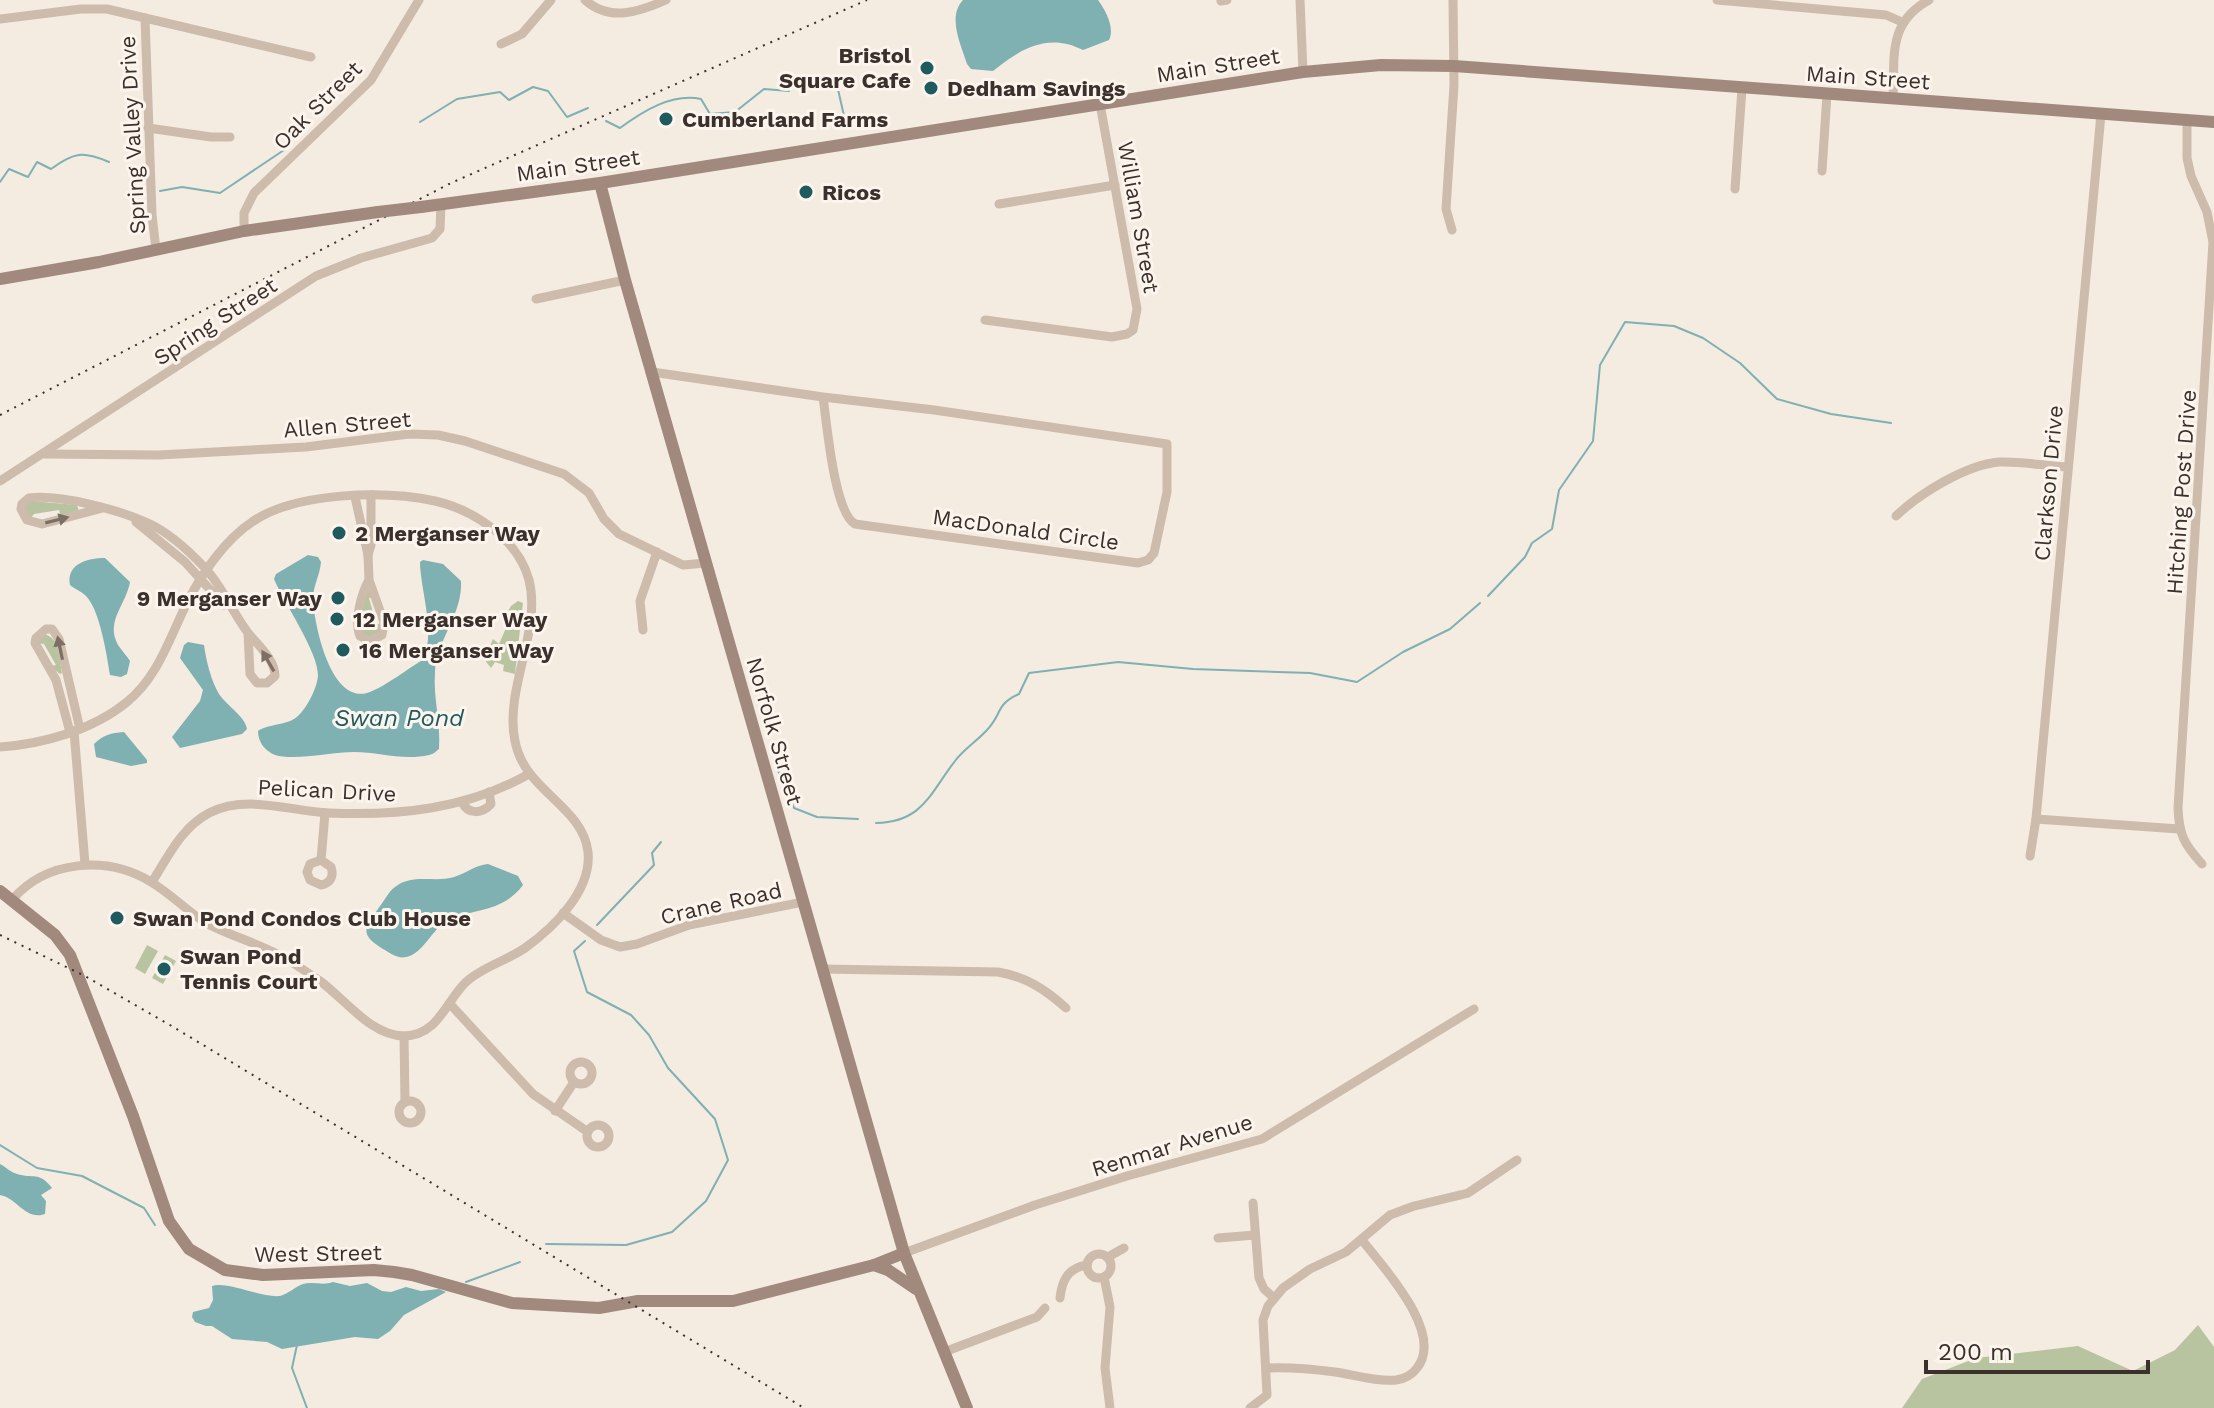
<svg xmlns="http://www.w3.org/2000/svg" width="2214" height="1408" font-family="'Work Sans',sans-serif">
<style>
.green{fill:#b8c4a0}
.water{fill:#7fb0b2}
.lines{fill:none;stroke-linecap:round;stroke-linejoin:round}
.stream{stroke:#7fb0b2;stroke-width:2}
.street{stroke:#cdbbac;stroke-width:9}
.secondary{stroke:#a18a7d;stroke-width:12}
.rail{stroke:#3b302b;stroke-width:2;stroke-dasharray:2 6;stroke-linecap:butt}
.secondary-bridge{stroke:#a18a7d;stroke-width:12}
.oneway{fill:#7d6f65}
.poi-dot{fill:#1f5a5e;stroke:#fbf5ee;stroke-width:3}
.labels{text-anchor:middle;stroke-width:6;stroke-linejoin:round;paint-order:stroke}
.poi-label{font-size:22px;font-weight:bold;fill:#3b302b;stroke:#fbf5ee;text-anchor:start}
.street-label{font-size:22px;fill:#3b302b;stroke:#fbf5ee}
.water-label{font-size:24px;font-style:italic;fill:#1f5a5e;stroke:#fbf5ee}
</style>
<rect width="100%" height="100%" fill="#f4ebe1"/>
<g class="green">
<polygon points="31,501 77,505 79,511 61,517 59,510 34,514 30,519 24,514 26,504"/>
<polygon points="368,586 374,597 369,598 376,623 381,625 381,630 374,637 363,636 360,626 362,608"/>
<polygon points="518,601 523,603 515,674 503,671 504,665 495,662 491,668 484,659 493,639 499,644 506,628 502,622 511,606"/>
<path d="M 43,634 C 61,637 59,658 62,673 L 60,674 L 50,666 L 56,665 L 44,644 L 36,643 Z"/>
<polygon points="147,945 158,951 145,974 135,968"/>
<polygon points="165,955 176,961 163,984 152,978"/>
<polygon points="2198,1325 2214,1347 2214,1408 1902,1408 1922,1379 1976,1358 2078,1346 2133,1371 2175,1350"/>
</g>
<g class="water">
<path d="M 963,0 L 1098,0 C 1106,11 1115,28 1109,40 L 1083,50 C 1048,32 1020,49 993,71 L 971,69 L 967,64 C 961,44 947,17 963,0 Z"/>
<path d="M 308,555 L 318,557 L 321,562 C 320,575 313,586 313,599 C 314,623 330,703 367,693 C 383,688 406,670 421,661 C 438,639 420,589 420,562 L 423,560 L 443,564 L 461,581 C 463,614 436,641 435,672 C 433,698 441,723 439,749 C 435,752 434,754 429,755 C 403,761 379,752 354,752 C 332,752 294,761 275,755 C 265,751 258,742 258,731 C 270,723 287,726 298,716 C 307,708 317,688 318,676 C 319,653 284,603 274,579 L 276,574 Z"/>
<path d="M 105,558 L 130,582 C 126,605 105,621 118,645 C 122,651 127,656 130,661 L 127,674 L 121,677 L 110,675 C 107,656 100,610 86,596 C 81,591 75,589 70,585 C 66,564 87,558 105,558 Z"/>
<path d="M 188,642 L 204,645 C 206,660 211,681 219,694 C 227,706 245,716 247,729 L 242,734 L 180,748 L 172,737 L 200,701 L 203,690 L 180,658 L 184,645 Z"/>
<path d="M 124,732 L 147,760 L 147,763 L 131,766 L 96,757 L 94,744 C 103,735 111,733 124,732 Z"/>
<path d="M 488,864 L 518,876 L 523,885 C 501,914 475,907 447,921 C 432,929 423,954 406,957 C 398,959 390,953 383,949 C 357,933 366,927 380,906 C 385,900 388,892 395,887 C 412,873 435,883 454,877 C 467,873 475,865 488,864 Z"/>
<path d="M 0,1164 C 6,1167 10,1172 17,1174 C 33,1179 39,1171 52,1188 L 41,1195 L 46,1201 L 45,1214 C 26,1221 17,1198 0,1195 Z"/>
<path d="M 333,1282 L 350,1286 L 367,1283 L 382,1291 L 391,1292 L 406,1287 L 421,1291 L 439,1289 L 446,1292 L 404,1315 L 390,1331 L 378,1339 L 355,1337 L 282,1349 L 267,1342 L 232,1339 L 212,1326 L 206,1326 L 195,1322 L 192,1317 L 193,1312 L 209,1308 L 213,1300 L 212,1286 C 228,1281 261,1298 280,1296 C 288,1294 295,1287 303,1284 C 313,1281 323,1286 333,1282 Z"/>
</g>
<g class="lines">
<g class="stream">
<polyline points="828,82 837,85 847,129"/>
<path d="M 606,121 L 620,128 C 643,111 672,93 701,99 L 710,114 L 735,112 L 764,89 L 789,91"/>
<polyline points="420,122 457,99 500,92 509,100 533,87 548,91 567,117 588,108"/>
<path d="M 0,182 L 9,169 L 28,177 L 37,162 L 51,169 C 74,152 83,151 109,162"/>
<polyline points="160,191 182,187 220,193 287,148"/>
<polyline points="1488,596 1525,557 1532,543 1552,529 1559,490 1593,441 1600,365 1625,322 1674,326 1703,338 1740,363 1777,399 1831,414 1891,423"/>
<polyline points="778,771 786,784 794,808 817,817 858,819"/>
<path d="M 876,823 C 923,822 930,793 955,761 C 964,749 977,741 987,730 C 1003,713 995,705 1019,694 L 1029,673 L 1118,662 L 1193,669 L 1310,673 L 1357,682 L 1403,652 L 1450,629 L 1480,603"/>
<polyline points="597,925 654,865 652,853 661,842"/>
<polyline points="0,1145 37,1168 82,1176 144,1208 155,1225"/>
<polyline points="546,1244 626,1245 672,1232 706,1201 728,1160 715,1119 668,1068 649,1035 631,1015 587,992 574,951 585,941"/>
<polyline points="466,1282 520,1262"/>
<polyline points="297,1345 292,1368 307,1408"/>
</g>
<g class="street">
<path d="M 585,0 C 610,22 639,12 666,0"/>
<polyline points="1300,0 1303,72"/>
<polyline points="1717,0 1886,15 1902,22"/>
<polyline points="1221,1 1227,0"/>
<polyline points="145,18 152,215 156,250"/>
<polyline points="0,19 81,9 107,9 311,57"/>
<polyline points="501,44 522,34 551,0"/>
<path d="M 1893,99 C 1895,57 1887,23 1929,0"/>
<path d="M 2187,120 L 2187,158 L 2191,176 L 2207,212 L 2213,242 L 2178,808 C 2179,835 2184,844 2202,864"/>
<polyline points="148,128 211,137 230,137"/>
<polyline points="1822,171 1827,94"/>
<polyline points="1735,189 1742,88"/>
<polyline points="999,204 1115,185"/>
<polyline points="1452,230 1446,209 1454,85 1453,0"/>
<polyline points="244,231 244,213 254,193 371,80 419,0"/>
<polyline points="536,299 625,280"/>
<polyline points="985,320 1112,337 1127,334 1133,330 1137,309 1100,104"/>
<path d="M 652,372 L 823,397 C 827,424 834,512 855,524 L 1138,563 L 1148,560 L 1154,553 L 1167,492 L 1167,444 L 934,410 L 823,397"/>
<polyline points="45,454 159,455 306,447 409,434 438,435 465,441 564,474 589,493 604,519 619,534 683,565 706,563"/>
<polyline points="0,481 316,276 361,258 432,238 440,229 441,204"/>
<path d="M 355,497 L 368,555 L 369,580 L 384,622 L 382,635 L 370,641 L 360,636 C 354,621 361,594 369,580"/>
<path d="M 103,508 L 42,524 L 27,520 L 21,509 L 22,504 L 29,498 C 60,494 119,510 148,523 C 168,532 190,552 205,568 C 222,586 232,611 246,630 C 255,643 275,658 275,676 L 267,683 L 257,683 L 250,674 L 248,633"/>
<path d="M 1896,516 C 1920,493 1966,465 1999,462 C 2021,461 2045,466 2068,467"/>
<polyline points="136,522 185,562 224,605"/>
<polyline points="368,555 371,545 371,495"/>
<polyline points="643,630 640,601 657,552"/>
<polyline points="74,731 85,864"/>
<polyline points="70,732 56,680 35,643 36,638 46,629 52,629 59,639 80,729"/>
<path d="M 0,747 C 43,744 93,730 127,702 C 159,676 170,636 188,601 C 202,573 226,539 252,522 C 295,492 385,490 435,501 C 474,510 518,539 529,580 C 542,631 504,689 515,741 C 524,791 583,806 588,852 C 592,891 553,928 525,948 C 506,961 482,967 466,982 C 446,1001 438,1036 404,1036 C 371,1036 345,999 320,981 C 304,970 287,958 269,950 C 248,940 226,934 206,923 C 187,911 171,894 151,882 C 107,855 46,860 12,900"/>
<path d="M 462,802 C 468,815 482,814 491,804 L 489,792"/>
<polyline points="2036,819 2179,829"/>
<polyline points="2030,856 2036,819 2101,114"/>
<path d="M 321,860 L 331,867 C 334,876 331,883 321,885 L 310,880 L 307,872 L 310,864 L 321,860 L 325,813"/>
<path d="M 152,882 C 168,857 181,828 209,813 C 247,794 289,811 329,813 C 399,816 467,809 529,774"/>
<polyline points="563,913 601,940 620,947 637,944 689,925 803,902"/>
<path d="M 822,969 L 998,972 C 1026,977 1045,989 1066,1008"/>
<polyline points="450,1004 533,1094 588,1132"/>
<polyline points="404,1036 405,1102"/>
<circle cx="581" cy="1073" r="11"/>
<circle cx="410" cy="1112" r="11"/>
<polyline points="555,1111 574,1082"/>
<circle cx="598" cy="1136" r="11"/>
<polyline points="1253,1203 1259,1278 1264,1289 1274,1298"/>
<polyline points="1218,1238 1255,1235"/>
<polyline points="904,1253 1035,1205 1127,1176 1262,1139 1474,1009"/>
<circle cx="1099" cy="1266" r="12"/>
<polyline points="1108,1257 1124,1248"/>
<polyline points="1104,1277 1110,1307 1105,1368 1110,1408"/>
<path d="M 1060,1298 C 1062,1280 1068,1268 1087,1265"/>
<polyline points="944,1352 1037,1317 1045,1308"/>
<path d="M 1267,1368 C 1290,1367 1312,1369 1335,1372 C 1355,1375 1376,1382 1396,1380 C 1404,1379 1412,1375 1417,1368 C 1445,1333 1383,1267 1362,1240"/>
<polyline points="1250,1408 1267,1395 1263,1320 1268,1306 1283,1288 1310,1269 1346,1252 1390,1215 1414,1206 1468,1193 1517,1160"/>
</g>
<g class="secondary">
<polyline points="600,183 625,280 904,1253 967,1408"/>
<polyline points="421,207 600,183 1303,72 1381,65 1454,66 2214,122"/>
<polyline points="0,279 99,262 244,231 378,212"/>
<polyline points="0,891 55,935 70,955 133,1116 169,1221 189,1249 225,1270 263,1275 374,1270 394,1272 412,1275 512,1303 599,1308 638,1301 733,1301 874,1265 904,1253"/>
<polyline points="874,1265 888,1270 916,1289"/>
</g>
<g class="rail">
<polyline points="0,415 451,183 867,0"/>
<polyline points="0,935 85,976 170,1025 804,1408"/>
</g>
<polyline class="secondary-bridge" points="378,212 421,207"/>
</g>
<defs><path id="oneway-solid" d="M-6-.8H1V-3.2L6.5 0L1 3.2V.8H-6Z" transform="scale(2)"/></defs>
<g class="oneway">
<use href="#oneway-solid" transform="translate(57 520) rotate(-14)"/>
<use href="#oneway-solid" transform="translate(60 648) rotate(-102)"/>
<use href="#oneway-solid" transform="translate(268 661) rotate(-120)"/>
</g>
<g class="poi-dot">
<circle cx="927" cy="68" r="8"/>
<circle cx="931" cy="88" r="8"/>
<circle cx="666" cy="119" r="8"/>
<circle cx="806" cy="192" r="8"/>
<circle cx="339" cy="533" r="8"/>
<circle cx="338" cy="598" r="8"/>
<circle cx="337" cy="619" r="8"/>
<circle cx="343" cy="650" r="8"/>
<circle cx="117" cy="918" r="8"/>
<circle cx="164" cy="969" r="8"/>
</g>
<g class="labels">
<g class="poi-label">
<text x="911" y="63" text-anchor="end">Bristol<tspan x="911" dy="25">Square Cafe</tspan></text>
<text x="947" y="96">Dedham Savings</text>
<text x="682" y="127">Cumberland Farms</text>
<text x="822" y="200">Ricos</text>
<text x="355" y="541">2 Merganser Way</text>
<text x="322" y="606" text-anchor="end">9 Merganser Way</text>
<text x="353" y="627">12 Merganser Way</text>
<text x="359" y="658">16 Merganser Way</text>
<text x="133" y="926">Swan Pond Condos Club House</text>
<text x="180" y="964">Swan Pond<tspan x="180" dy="25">Tennis Court</tspan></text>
</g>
<g class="street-label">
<text transform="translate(1218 65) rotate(-9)" y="8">Main Street</text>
<text transform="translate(1868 77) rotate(4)" y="8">Main Street</text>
<text transform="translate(317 105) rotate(-45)" y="8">Oak Street</text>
<text transform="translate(132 135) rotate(-93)" y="8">Spring Valley Drive</text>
<text transform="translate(578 165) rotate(-8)" y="8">Main Street</text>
<text transform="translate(1139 217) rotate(80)" y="8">William Street</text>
<text transform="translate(215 321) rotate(-33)" y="8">Spring Street</text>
<text transform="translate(347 424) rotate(-5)" y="8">Allen Street</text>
<text transform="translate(2048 483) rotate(-85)" y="8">Clarkson Drive</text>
<text transform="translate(2181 492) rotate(-86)" y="8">Hitching Post Drive</text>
<text transform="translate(1026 529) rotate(8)" y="8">MacDonald Circle</text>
<text transform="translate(775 731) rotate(74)" y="8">Norfolk Street</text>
<text transform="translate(327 790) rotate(3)" y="8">Pelican Drive</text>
<text transform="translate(721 903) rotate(-13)" y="8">Crane Road</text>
<text transform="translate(1172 1145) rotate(-17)" y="8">Renmar Avenue</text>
<text transform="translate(318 1253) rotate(-1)" y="8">West Street</text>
</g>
<g class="water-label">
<text x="399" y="726">Swan Pond</text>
</g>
</g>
<path d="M1926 1360v12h222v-12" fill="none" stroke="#3b302b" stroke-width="4"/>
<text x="1938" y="1360" font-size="24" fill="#3b302b" stroke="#fbf5ee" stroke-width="6" paint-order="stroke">200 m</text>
</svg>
